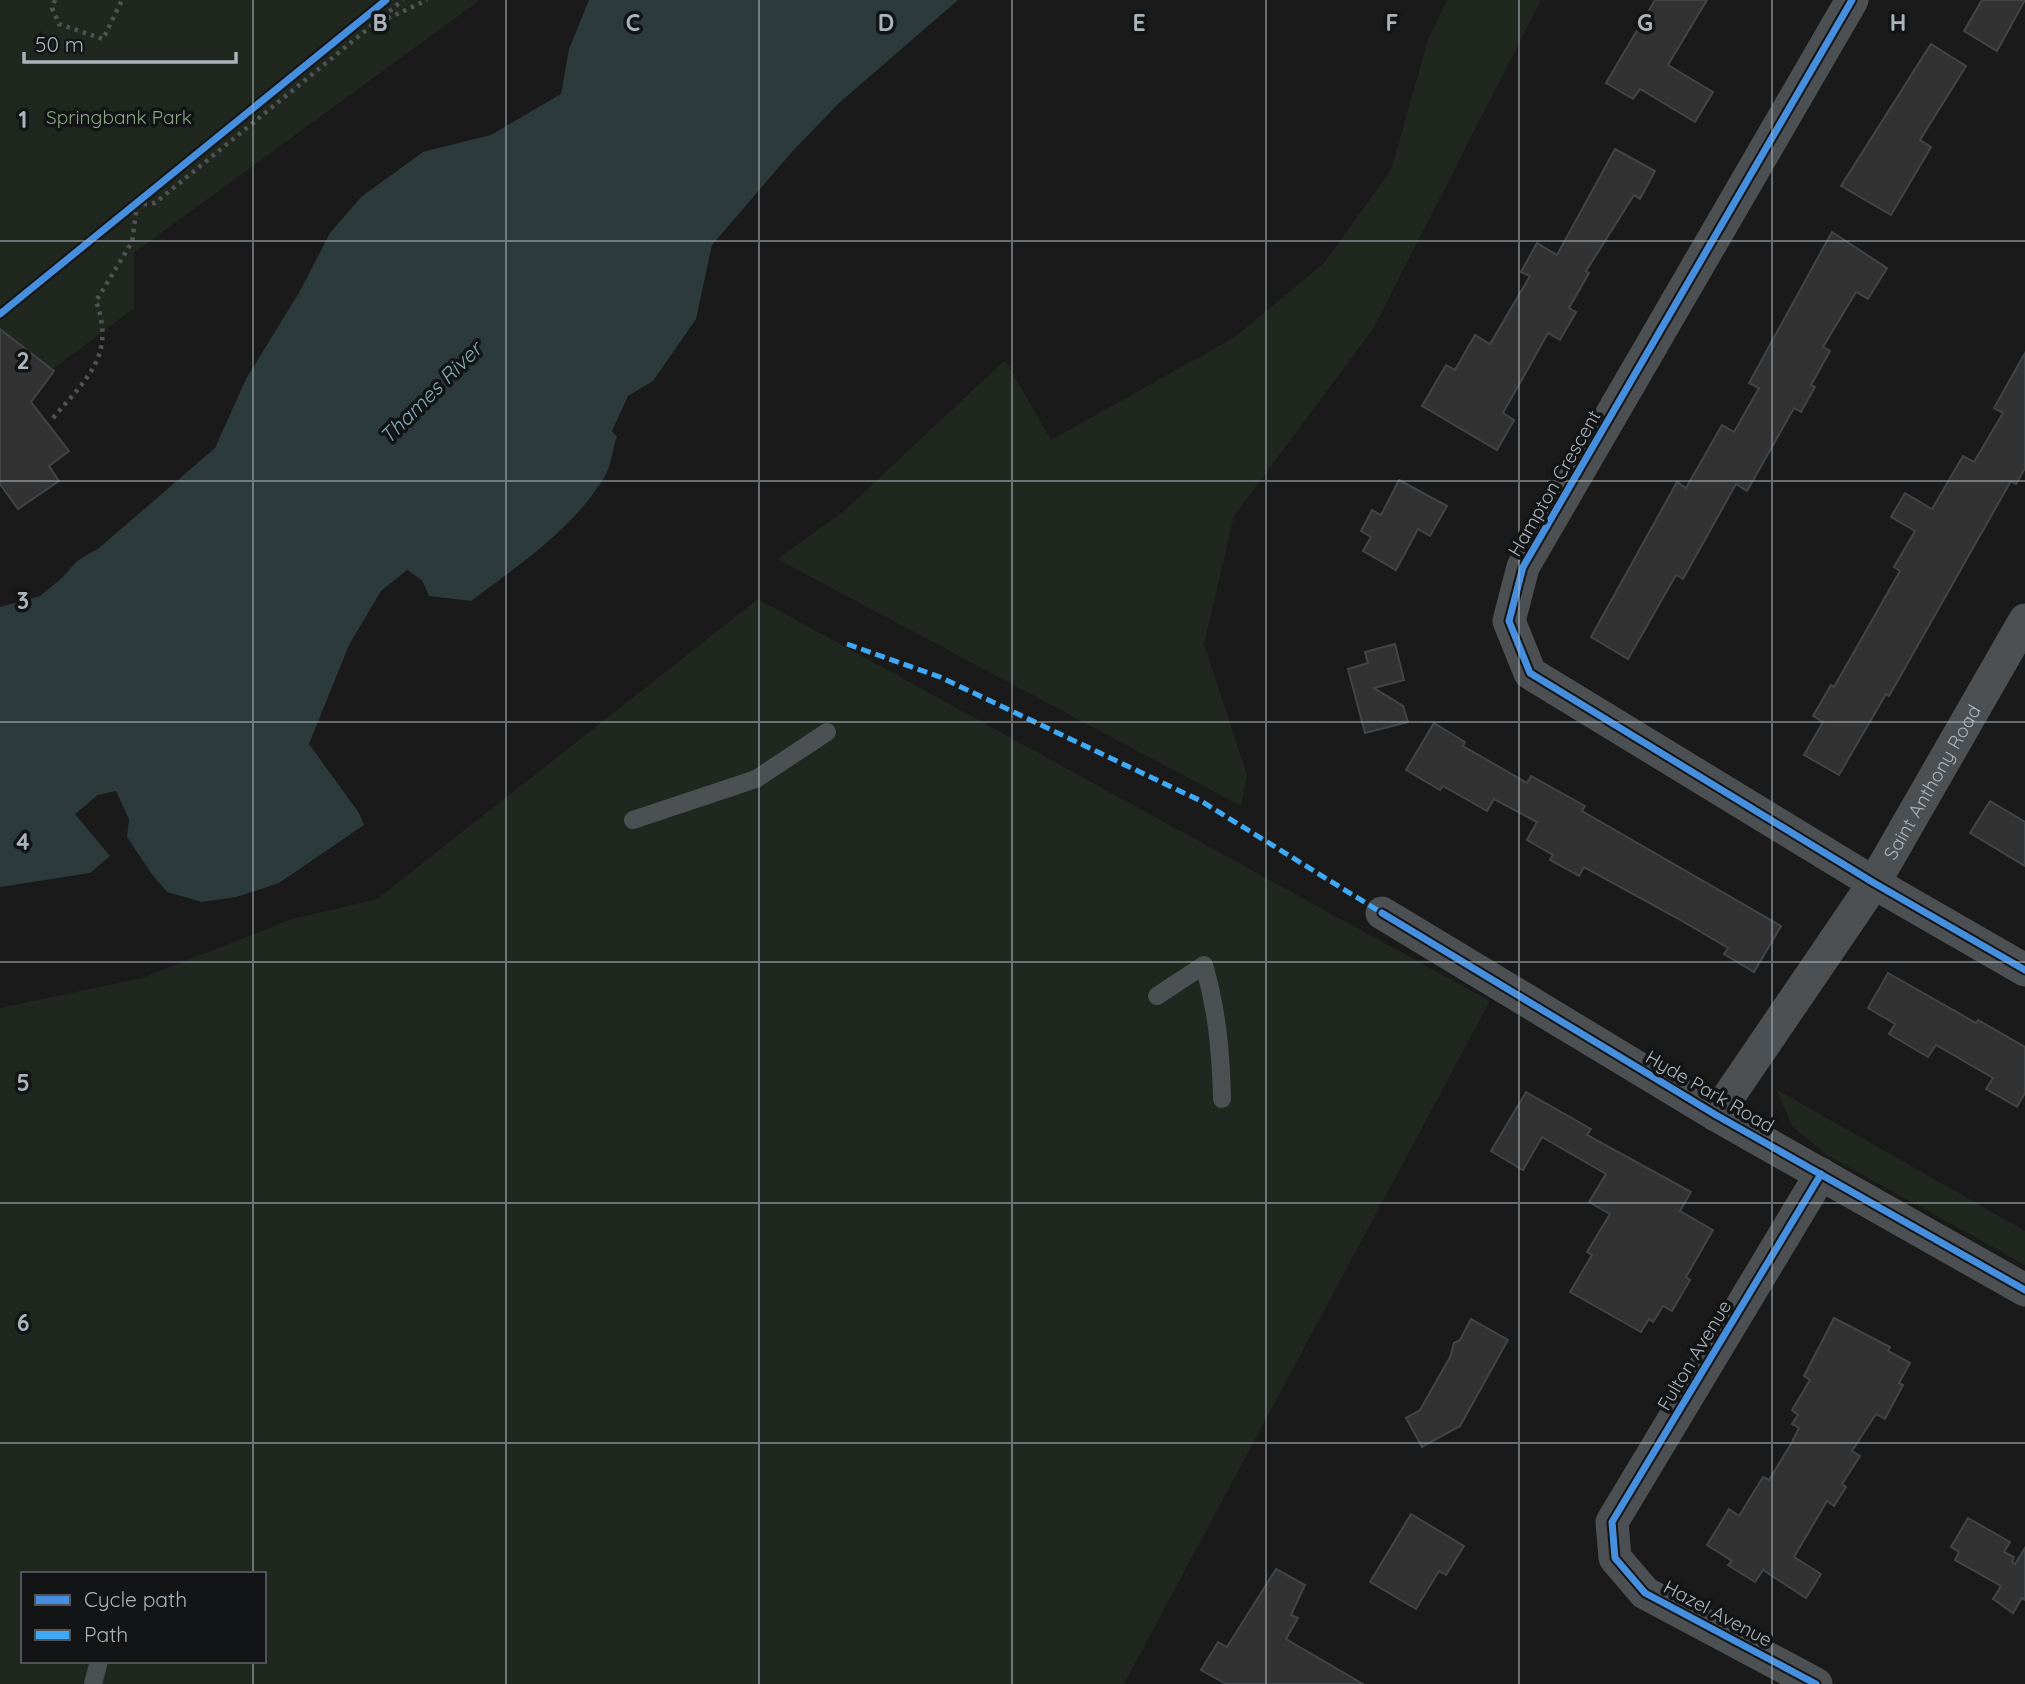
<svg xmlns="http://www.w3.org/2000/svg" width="2025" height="1684" font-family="Quicksand,sans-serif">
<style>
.green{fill:#20271f;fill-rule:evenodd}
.water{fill:#2c3a3c}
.building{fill:#323232;stroke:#424446;stroke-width:2}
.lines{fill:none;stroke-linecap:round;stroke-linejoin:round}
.path{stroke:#505254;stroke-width:4.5;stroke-dasharray:3.5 5;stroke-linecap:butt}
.service{stroke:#4d5053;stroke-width:18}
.minor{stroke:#4d5053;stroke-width:33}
.quiet{stroke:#3fa9f5;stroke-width:5;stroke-dasharray:10 5;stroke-linecap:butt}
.cycleway-casing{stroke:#131416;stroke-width:11}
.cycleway{stroke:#468fdf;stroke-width:7}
.grid{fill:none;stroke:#abb4bb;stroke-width:2;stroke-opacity:0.55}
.labels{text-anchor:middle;stroke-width:7;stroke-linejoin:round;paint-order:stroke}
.park-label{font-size:19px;fill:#8aa682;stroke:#131416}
.street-label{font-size:19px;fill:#abb4bb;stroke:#131416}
.water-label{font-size:21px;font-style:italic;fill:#82acb6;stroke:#131416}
.grid-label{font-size:23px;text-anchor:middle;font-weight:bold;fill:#abb4bb;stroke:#131416;stroke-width:7;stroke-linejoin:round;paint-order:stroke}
</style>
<rect width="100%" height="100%" fill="#1a1a1a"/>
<g class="green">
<polygon points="0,0 480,0 134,253 134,308 0,409"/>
<polygon points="1447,0 1541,0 1373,329 1234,516 1204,644 1247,775 1241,806 777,559 844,511 1005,360 1051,440 1235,337 1324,263 1391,170 1428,40"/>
<path d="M 758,599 L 1490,1001 L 1124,1684 L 0,1684 L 0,1008 L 142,978 L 292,919 L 377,899 ZM 23,1574 L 264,1574 L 264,1661 L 23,1661 Z"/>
<polygon points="1776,1089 2025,1231 2025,1265 1825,1154 1792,1126"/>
</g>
<path class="water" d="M 589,0 L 958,0 L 838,104 L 791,153 L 712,245 L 696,319 L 653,381 L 628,396 L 612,431 L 617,437 C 612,449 612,463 606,474 C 577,526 518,566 471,601 L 429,596 L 422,580 L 407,570 L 381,591 L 349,645 L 309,744 L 359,813 L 364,825 L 279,883 L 236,897 L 202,902 L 167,892 L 151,873 L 127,837 L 129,819 L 116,791 L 98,795 L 75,814 L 110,856 L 90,873 L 0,887 L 0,607 L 40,596 L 63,577 L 77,561 L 99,548 L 215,448 L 246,379 L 300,291 L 330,233 L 361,197 L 423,152 L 491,135 L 561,94 L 569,49 Z"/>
<g class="building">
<polygon points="1655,0 1707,0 1668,65 1713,92 1695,122 1640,89 1633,99 1606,83"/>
<polygon points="1982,0 2025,0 1997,51 1964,31"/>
<polygon points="1931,44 1966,66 1920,140 1931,147 1891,215 1841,186"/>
<polygon points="1615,149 1655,171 1640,199 1634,195 1586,271 1589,273 1569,308 1576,312 1560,340 1548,333 1503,413 1514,420 1497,450 1422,406 1446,365 1455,370 1475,335 1490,344 1530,276 1521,272 1537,243 1557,255"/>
<polygon points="1832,232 1887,268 1868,299 1856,292 1823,347 1830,351 1811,385 1815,387 1801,412 1794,408 1747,491 1736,484 1683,579 1676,575 1628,659 1591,637 1677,482 1686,488 1722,425 1734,432 1759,388 1749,383"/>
<polygon points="0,329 54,371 31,402 69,451 49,466 59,481 18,509 0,484"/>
<polygon points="2025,353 2025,468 2016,484 2011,481 1889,696 1886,694 1839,775 1804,755 1823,722 1813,716 1831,685 1834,687 1900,571 1894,567 1915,531 1891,517 1905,493 1932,509 1963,456 1974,462 2003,413 1994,408"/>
<polygon points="1399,480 1447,506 1430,536 1418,529 1396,570 1363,551 1371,537 1361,531 1372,510 1381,515"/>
<polygon points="1395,644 1404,680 1374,688 1403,706 1408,722 1365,733 1348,669 1368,663 1365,652"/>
<polygon points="1434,723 1465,742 1463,746 1527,783 1531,776 1585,806 1582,811 1781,926 1754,972 1724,954 1728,948 1677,918 1584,867 1579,876 1550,860 1553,855 1527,840 1537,822 1494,799 1487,811 1443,786 1440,790 1406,770"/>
<polygon points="1990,801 2025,822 2025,866 1970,833"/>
<polygon points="1888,973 1976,1023 1978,1020 2025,1047 2025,1093 2017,1107 1986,1089 1993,1078 1936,1045 1928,1057 1889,1034 1895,1024 1868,1008"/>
<polygon points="1526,1092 1591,1129 1587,1135 1691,1192 1680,1211 1713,1230 1686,1277 1690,1280 1672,1311 1663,1306 1653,1322 1649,1319 1641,1332 1570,1292 1592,1255 1587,1252 1610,1214 1589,1202 1606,1174 1542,1137 1523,1170 1491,1151"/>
<polygon points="1834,1318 1890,1347 1888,1351 1910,1363 1899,1383 1903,1385 1885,1419 1876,1414 1852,1451 1860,1456 1842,1484 1846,1487 1834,1506 1827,1501 1794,1557 1821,1574 1806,1598 1763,1570 1755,1582 1728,1565 1732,1561 1707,1545 1729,1509 1739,1516 1763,1477 1769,1480 1791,1444 1799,1428 1792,1424 1798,1415 1792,1410 1810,1380 1804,1376"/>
<polygon points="1471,1319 1508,1340 1460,1426 1422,1447 1406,1418 1420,1410 1450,1357 1454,1343 1460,1340"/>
<polygon points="1411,1514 1464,1546 1446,1575 1439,1571 1416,1609 1370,1582"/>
<polygon points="1968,1518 2010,1542 2004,1552 2014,1557 2012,1562 2015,1564 2025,1548 2025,1600 2022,1598 2013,1613 1993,1599 2001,1586 1955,1560 1959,1552 1951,1547"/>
<polygon points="1276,1569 1305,1585 1291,1615 1298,1618 1286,1639 1363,1684 1226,1684 1201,1670 1218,1642 1227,1647"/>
</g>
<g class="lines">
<g class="path">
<polyline points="55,0 52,8 59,24 103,39 122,0"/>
<polyline points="380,22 427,0"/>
<path d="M 53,418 C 86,379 116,356 96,301 L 132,242 L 137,205 L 155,203 L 403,0"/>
</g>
<g class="service">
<polyline points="633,820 756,779 827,732"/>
<path d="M 1157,996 L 1204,965 C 1217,1010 1221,1052 1222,1099"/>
<polyline points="93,1684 99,1661"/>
</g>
<g class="minor">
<polyline points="1852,0 1523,567 1509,621 1530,673 1874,883 2025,970"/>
<polyline points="1382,913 1716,1115 2025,1290"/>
<path id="s1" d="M 1716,1115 L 1874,883 L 2025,620"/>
<polyline points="1816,1684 1645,1593 1615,1558 1612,1522 1821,1174"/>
</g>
<polyline class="quiet" points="847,644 940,677 1201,801 1382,913"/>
<defs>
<g id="cycleway">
<polyline points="1852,0 1523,567 1509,621 1530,673 1874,883 2025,970"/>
<polyline points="0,314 386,0"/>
<polyline points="1382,913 1716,1115 2025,1290"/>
<polyline points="1816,1684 1645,1593 1615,1558 1612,1522 1821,1174"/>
</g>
</defs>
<use href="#cycleway" class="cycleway-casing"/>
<use href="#cycleway" class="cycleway"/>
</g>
<path class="grid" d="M 253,0 L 253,1574M 506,0 L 506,1684M 759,0 L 759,1684M 1012,0 L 1012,1684M 1266,0 L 1266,1684M 1519,0 L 1519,1684M 1772,0 L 1772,1684M 0,241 L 2025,241M 0,481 L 2025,481M 0,722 L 2025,722M 0,962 L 2025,962M 0,1203 L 2025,1203M 0,1443 L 2025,1443M 253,1661 L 253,1684"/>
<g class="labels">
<g class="park-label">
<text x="119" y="124">Springbank Park</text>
</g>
<g class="street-label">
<text transform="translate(1554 483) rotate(-60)" y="7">Hampton Crescent</text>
<text dy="7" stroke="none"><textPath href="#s1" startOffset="397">Saint Anthony Road</textPath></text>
<text transform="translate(1710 1091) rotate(30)" y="7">Hyde Park Road</text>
<text transform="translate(1694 1355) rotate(-59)" y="7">Fulton Avenue</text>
<text transform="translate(1718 1613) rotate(28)" y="7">Hazel Avenue</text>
</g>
<g class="water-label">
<text transform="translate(431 393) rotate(-45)" y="7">Thames River</text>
</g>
</g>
<g class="grid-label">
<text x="380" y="31">B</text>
<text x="633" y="31">C</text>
<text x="886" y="31">D</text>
<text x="1139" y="31">E</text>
<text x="1392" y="31">F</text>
<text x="1645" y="31">G</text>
<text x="1898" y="31">H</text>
<text x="23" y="128">1</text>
<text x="23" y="369">2</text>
<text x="23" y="609">3</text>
<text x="23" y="850">4</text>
<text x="23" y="1091">5</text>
<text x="23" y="1331">6</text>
</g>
<rect x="21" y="1572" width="245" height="91" fill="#131416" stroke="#505458" stroke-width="2"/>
<rect x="35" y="1595" width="35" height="10" fill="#468fdf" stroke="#505458" stroke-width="2"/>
<text x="84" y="1607" font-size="21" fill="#abb4bb">Cycle path</text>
<rect x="35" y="1630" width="35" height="10" fill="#3fa9f5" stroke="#505458" stroke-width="2"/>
<text x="84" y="1642" font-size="21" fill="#abb4bb">Path</text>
<path d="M24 52v10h212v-10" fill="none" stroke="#abb4bb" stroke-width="3.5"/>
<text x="35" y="52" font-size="21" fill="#abb4bb" stroke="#131416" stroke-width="5" paint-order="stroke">50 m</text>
</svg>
